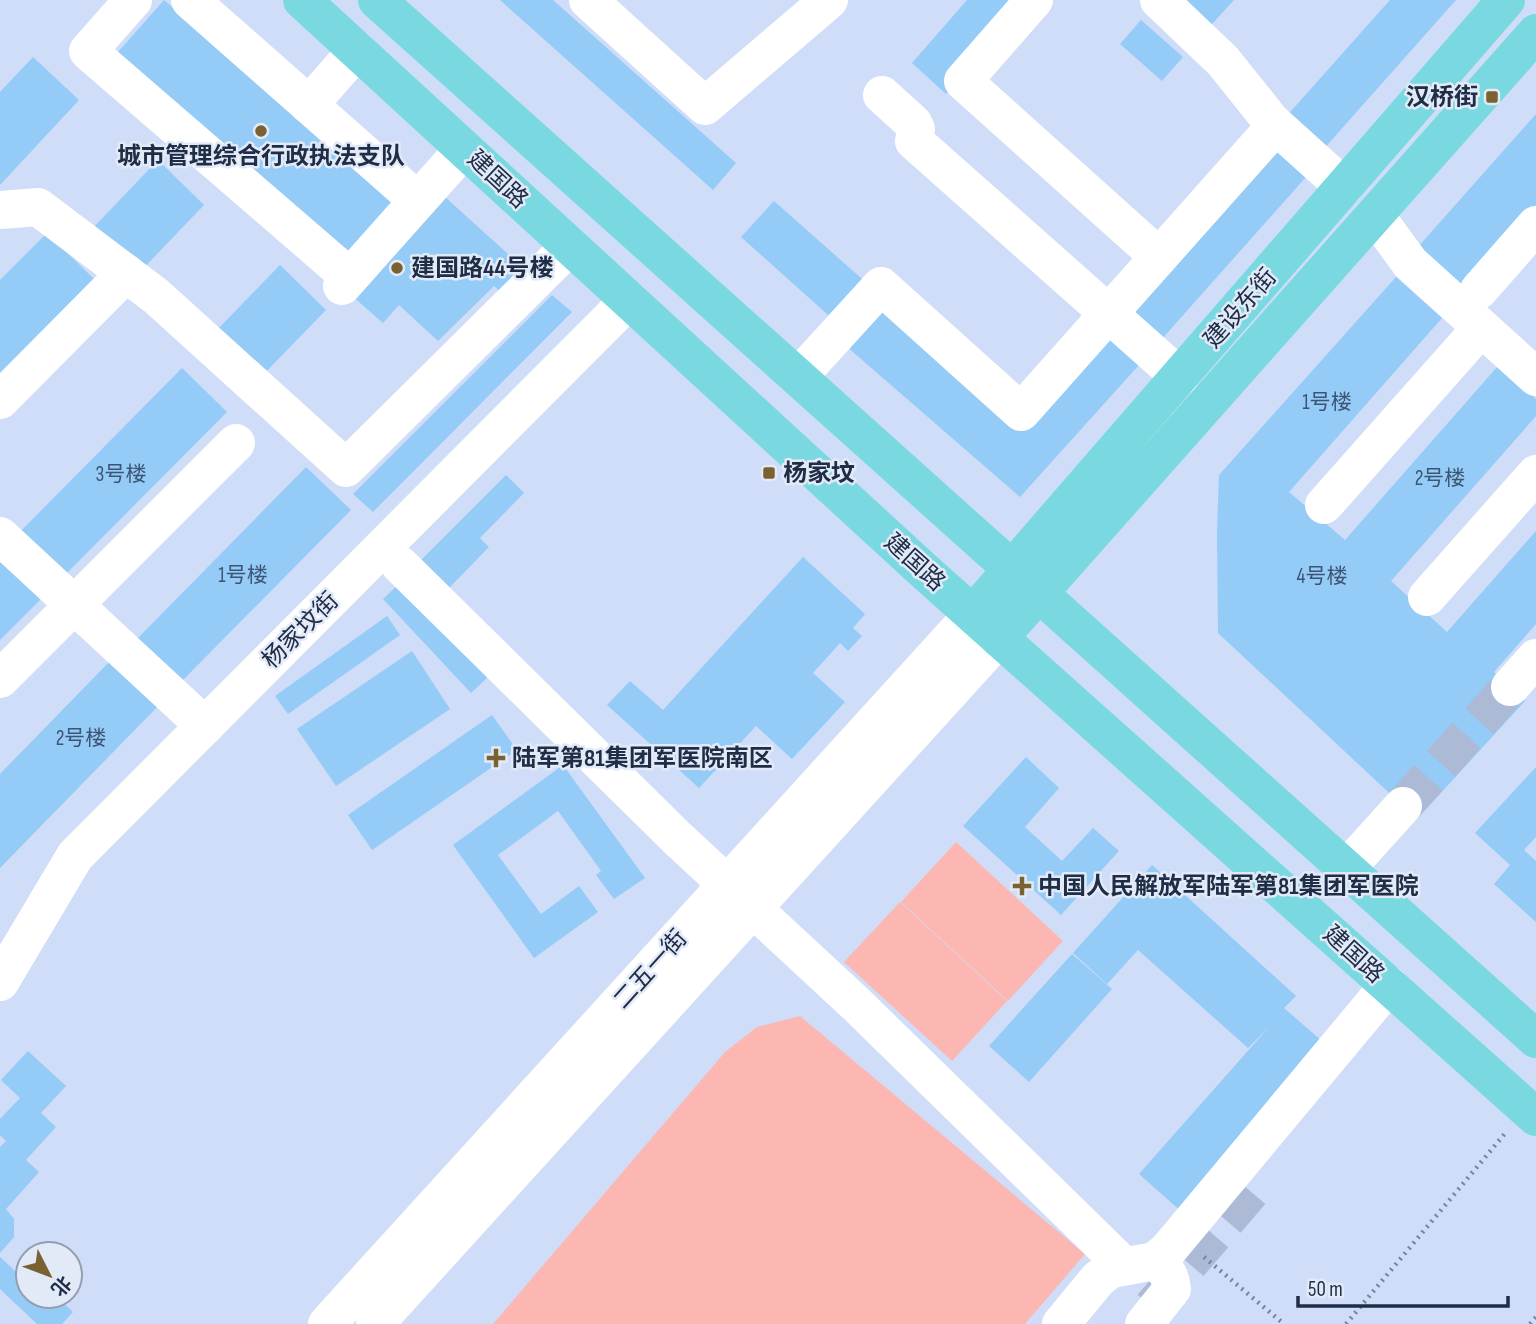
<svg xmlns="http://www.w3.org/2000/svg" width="1536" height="1324" font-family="'Sofia Sans Condensed','Noto Sans SC',sans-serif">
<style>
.green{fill:#fdb7b2}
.building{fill:#94cbf7}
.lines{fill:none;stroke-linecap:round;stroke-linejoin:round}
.minor-tunnel{stroke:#acbad5;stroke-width:38;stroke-dasharray:38 19;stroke-linecap:butt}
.path{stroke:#76849e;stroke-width:4.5;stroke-dasharray:2 5;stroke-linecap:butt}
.minor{stroke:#fff;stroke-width:38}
.major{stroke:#7ad9e0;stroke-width:38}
.poi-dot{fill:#796132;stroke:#e2eaf8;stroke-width:2.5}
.labels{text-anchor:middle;stroke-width:5;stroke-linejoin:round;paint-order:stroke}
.number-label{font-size:21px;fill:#3d5473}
.poi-label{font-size:24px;font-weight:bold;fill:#202d47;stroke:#e2eaf8;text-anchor:start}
.street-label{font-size:24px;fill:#202d47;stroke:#e2eaf8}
</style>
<rect width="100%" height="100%" fill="#cfddf8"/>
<g class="green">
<polygon points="956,842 1063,941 1008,1001 901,902"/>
<polygon points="900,902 1007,1001 952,1061 844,962"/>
<polygon points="800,1016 1085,1254 1025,1324 493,1324 725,1052 757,1027"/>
</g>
<g class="building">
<polygon points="164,0 405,211 359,264 118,52"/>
<polygon points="500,0 553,0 736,163 713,190"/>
<polygon points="967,0 1030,0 946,94 912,63"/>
<polygon points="1182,0 1234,0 1211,25"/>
<polygon points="1390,0 1456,0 1321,152 1284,119"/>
<polygon points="1141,20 1183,57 1162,81 1120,44"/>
<polygon points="33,57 79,100 0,185 0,92"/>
<polygon points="1536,114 1536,211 1466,290 1418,247"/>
<polygon points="1267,143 1306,177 1161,340 1122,307"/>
<polygon points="158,160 204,205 136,276 90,231"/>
<polygon points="434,187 527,271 505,296 494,286 438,341 399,305 383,323 343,288"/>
<polygon points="774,201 870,286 837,323 741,237"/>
<polygon points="47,233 98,283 0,381 0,280"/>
<polygon points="280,265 326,310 258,380 211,336"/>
<polygon points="1396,277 1442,318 1289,492 1345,540 1498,366 1536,399 1536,416 1391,581 1447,632 1536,531 1536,624 1494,672 1525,701 1417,819 1218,633 1217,532 1219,475"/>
<polygon points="552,295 572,312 373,512 353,494"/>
<polygon points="882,304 1018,423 1110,321 1148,355 1020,497 846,346"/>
<polygon points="182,368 227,412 60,580 16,536"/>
<polygon points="306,467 351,510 180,683 136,640"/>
<polygon points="506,475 524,493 480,538 489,547 449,588 421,560"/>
<polygon points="0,551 44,596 0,640"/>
<polygon points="803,557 865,614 853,628 862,636 848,651 840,643 813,673 845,702 792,759 756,726 699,788 607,705 630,681 663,710"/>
<polygon points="403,580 490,675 471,693 383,599"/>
<polygon points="387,616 400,635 288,714 275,696"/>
<polygon points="412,651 450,709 336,786 297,729"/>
<polygon points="115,656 162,702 0,868 0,774"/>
<polygon points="492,715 517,750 372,850 348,815"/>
<polygon points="1026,757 1059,788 1025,827 1062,861 1093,828 1119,851 1061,915 963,826"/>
<polygon points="563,765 645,878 614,899 596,875 601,871 558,811 498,855 541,914 579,886 598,912 534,958 453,845"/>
<polygon points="1536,767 1536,837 1524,850 1536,861 1536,922 1494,884 1510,865 1475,833"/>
<polygon points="1152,865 1296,996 1284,1008 1322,1041 1183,1213 1139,1174 1269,1027 1248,1048 1138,950 1107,984 1073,953"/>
<polygon points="1072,954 1112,989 1029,1082 989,1046"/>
<polygon points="28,1051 66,1086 41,1113 56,1127 26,1160 39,1172 6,1209 14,1219 14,1237 0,1253 0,1147 6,1141 0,1135 0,1119 20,1098 1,1080"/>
<polygon points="0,1257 28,1283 28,1296 56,1296 73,1312 62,1324 37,1324 0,1289"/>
</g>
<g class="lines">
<g class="minor-tunnel">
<polyline points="1403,806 1510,687"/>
<polyline points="1152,1307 1253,1189"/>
</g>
<g class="path">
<polyline points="1204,1257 1284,1324"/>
<polyline points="1346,1324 1507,1131"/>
<polyline points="1530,1324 1536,1317"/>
</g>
<g class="minor">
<polyline points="133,0 88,51 338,267"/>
<polyline points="190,0 409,193"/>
<polyline points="588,0 705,106 829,0"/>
<polyline points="1034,0 963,81 1159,257"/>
<polyline points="1159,0 1223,61 1271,121 1344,187"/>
<polyline points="882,95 913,123 916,129 914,141 1180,377"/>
<polyline points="309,105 357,50"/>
<polyline points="0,210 38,207 156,296 346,468 570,246"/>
<polyline points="1375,215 1410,263 1536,377"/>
<polyline points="342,286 464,149"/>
<polyline points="1479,290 1536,225"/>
<polyline points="798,377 881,286 1021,412 1263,140"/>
<polyline points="0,400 126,273"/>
<polyline points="1324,505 1481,328"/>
<polyline points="0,536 205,726"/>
<polyline points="400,565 677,838 855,1003 1124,1266"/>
<polyline points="1427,597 1536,474"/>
<polyline points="0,679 236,443"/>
<polyline points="1510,687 1536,658"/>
<polyline points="1346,869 1403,806"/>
<polyline points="0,982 75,856 629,300"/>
<polyline points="327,1324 973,614"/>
<polyline points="375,1324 999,638"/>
<polyline points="1061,1324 1098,1279 1111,1269 1155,1261 1168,1250 1389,985"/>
<path d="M 1144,1324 L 1172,1289 C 1171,1275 1165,1269 1155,1261"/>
</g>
<g class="major">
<polyline points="302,0 922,569 1536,1117"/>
<polyline points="377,0 1536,1039"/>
<polyline points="973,614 1506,0"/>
<polyline points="999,638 1536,33"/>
</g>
</g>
<g class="poi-dot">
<rect x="1485" y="90" width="14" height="14" rx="3.5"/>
<circle cx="261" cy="131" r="7"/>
<circle cx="397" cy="268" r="7"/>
<rect x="762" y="466" width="14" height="14" rx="3.5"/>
<path d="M492.5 747.5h7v7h7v7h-7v7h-7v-7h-7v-7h7z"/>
<path d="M1018.5 875.5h7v7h7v7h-7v7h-7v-7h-7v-7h7z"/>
</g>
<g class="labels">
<g class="number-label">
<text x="1327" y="409">1号楼</text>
<text x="121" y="481">3号楼</text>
<text x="1440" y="485">2号楼</text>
<text x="243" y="582">1号楼</text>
<text x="1322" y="583">4号楼</text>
<text x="81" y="745">2号楼</text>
</g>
<g class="poi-label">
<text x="1478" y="105" text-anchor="end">汉桥街</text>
<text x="261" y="164" text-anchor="middle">城市管理综合行政执法支队</text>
<text x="411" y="276">建国路44号楼</text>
<text x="783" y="481">杨家坟</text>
<text x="512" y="766">陆军第81集团军医院南区</text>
<text x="1038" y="894">中国人民解放军陆军第81集团军医院</text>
</g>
<g class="street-label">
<text transform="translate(498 179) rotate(43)" y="8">建国路</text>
<text transform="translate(1240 308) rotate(-49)" y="8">建设东街</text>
<text transform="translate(915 562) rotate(42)" y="8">建国路</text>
<text transform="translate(300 630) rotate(-45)" y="8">杨家坟街</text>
<text transform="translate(1354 954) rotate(42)" y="8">建国路</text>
<text transform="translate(650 969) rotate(-48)" y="8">二五一街</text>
</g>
</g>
<g transform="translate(49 1275) rotate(132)"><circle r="33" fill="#e2eaf8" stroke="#949eb1" stroke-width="2"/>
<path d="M0-5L12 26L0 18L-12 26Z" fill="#796132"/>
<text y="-10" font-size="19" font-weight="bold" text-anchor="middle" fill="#202d47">北</text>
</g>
<path d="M1298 1296v10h210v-10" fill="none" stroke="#202d47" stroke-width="3.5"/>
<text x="1308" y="1296" font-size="21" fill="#202d47" stroke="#e2eaf8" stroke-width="5" paint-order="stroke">50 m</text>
</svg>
